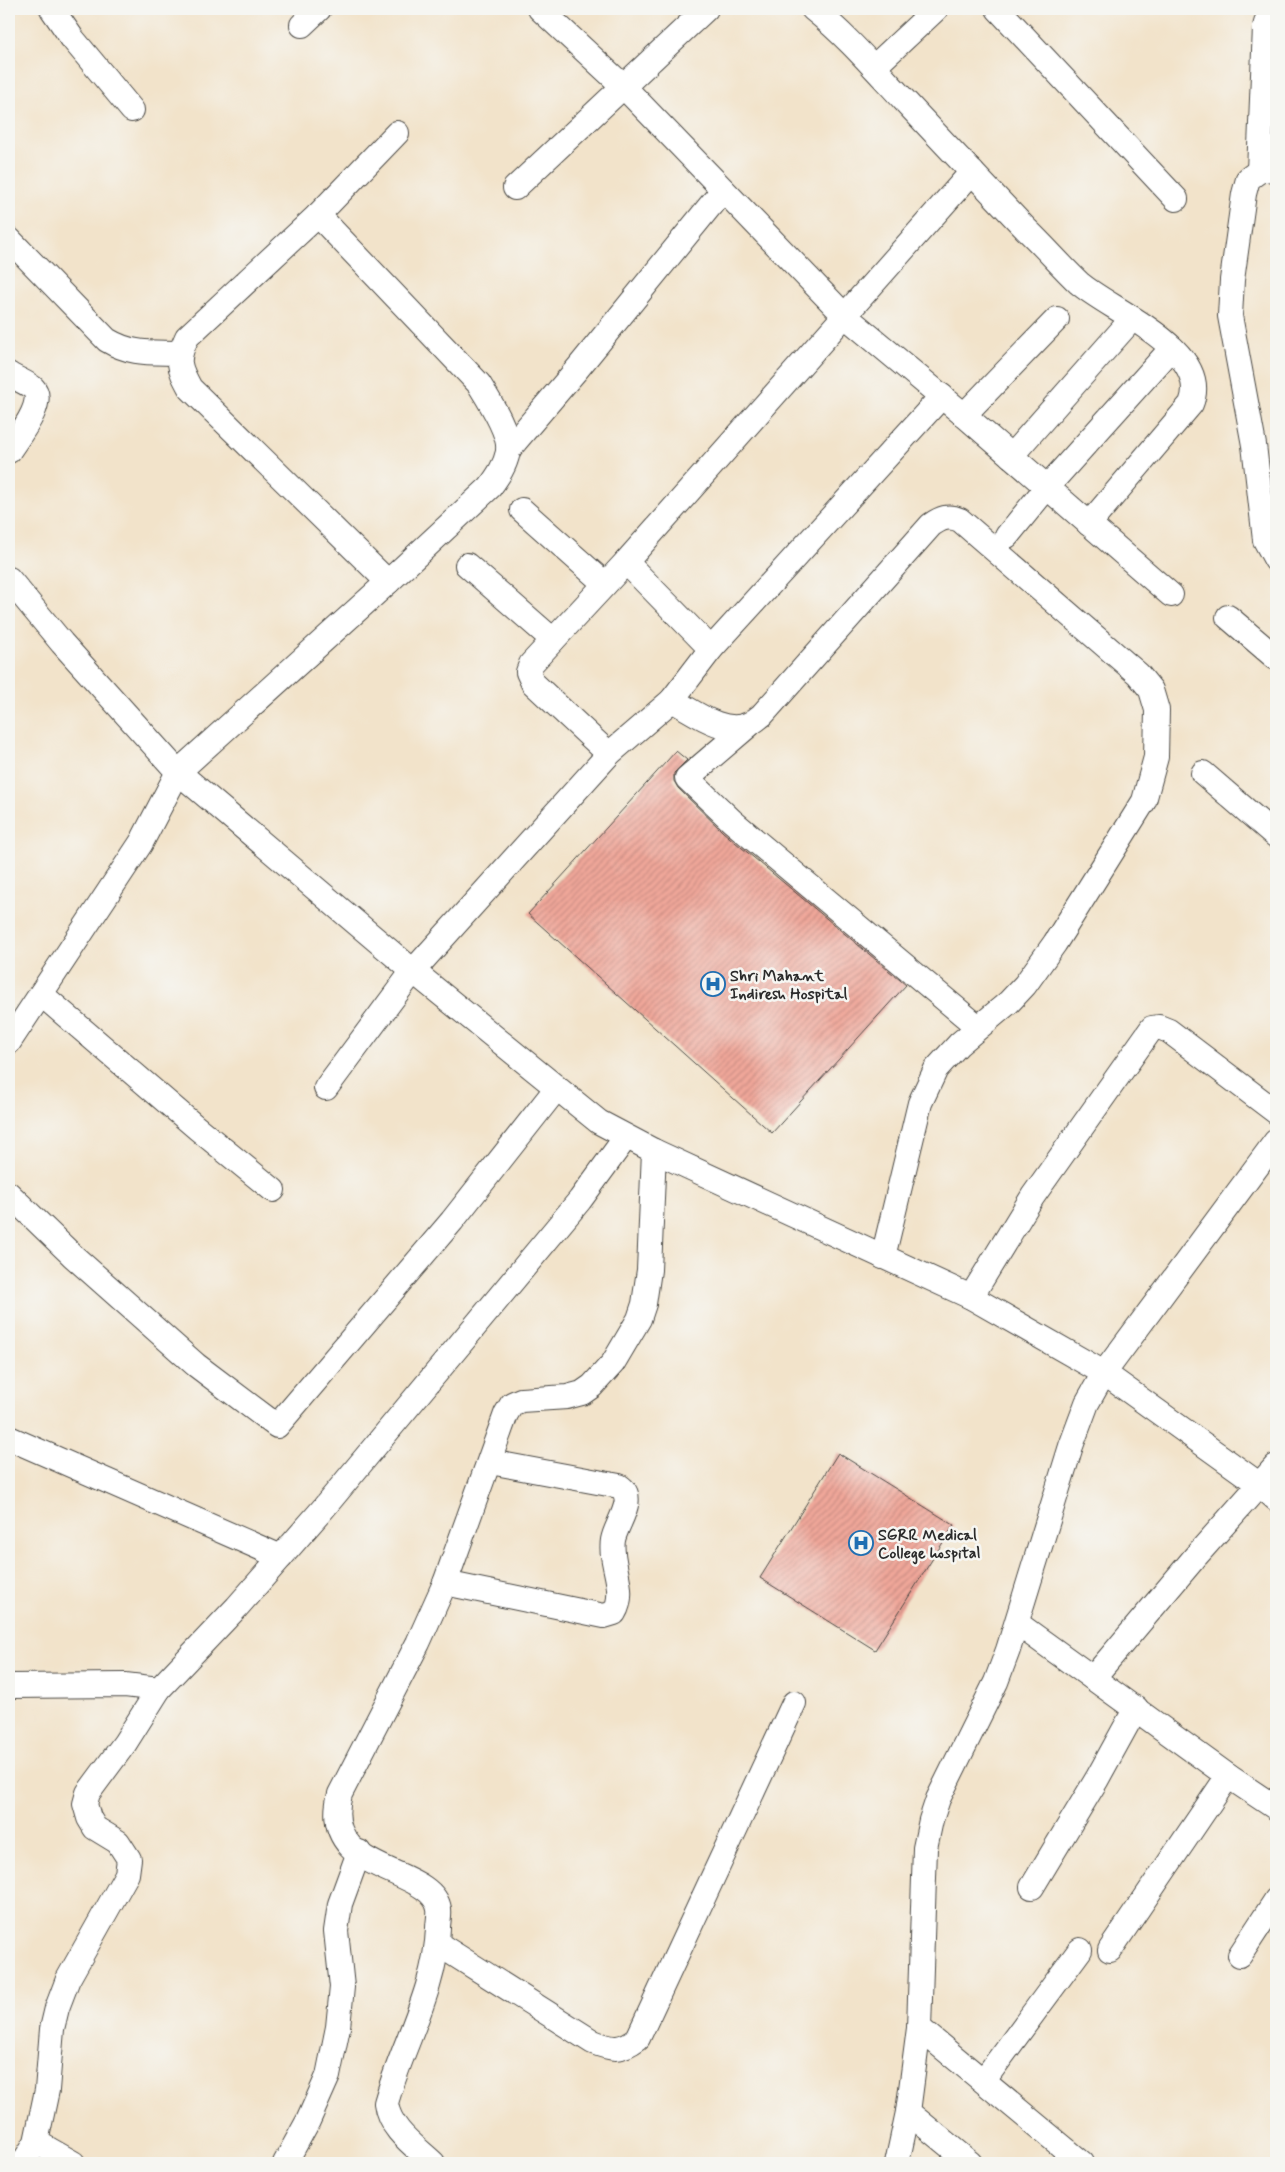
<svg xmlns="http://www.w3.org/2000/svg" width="1285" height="2172" font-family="Mynerve,sans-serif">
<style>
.building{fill:url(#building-hatch)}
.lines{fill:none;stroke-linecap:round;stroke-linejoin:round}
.minor-casing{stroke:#494743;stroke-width:26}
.minor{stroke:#fff;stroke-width:24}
.labels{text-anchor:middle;stroke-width:5;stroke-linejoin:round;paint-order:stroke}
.poi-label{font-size:16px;font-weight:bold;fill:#2b2b2b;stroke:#f6f6f2;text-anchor:start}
</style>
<defs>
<pattern id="building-hatch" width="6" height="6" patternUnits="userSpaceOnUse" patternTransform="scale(1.25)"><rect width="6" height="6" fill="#f0a79a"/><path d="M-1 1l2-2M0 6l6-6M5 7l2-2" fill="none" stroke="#c3887e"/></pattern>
</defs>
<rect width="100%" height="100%" fill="#f6f6f2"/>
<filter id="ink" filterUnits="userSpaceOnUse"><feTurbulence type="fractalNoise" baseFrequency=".02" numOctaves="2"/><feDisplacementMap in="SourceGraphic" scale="10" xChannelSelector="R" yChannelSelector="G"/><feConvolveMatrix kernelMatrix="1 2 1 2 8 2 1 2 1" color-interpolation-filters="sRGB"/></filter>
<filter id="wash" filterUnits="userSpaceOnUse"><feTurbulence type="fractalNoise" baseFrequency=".0096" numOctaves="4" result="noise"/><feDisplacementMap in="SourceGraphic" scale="20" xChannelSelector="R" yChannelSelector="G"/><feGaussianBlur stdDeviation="1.12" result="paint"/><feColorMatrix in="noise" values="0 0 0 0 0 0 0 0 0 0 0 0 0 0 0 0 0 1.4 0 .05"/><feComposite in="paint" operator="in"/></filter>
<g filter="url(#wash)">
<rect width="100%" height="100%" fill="#f2e3ca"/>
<g id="blocks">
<g class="building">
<polygon points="676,751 687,760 674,773 674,781 678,788 723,832 906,985 772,1133 528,914"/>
<polygon points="838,1453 954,1525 875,1650 760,1578"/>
</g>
</g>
</g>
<g filter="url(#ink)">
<use href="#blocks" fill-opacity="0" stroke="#494743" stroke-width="1"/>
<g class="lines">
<defs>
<g id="minor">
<polyline points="52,9 72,38 132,110"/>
<polyline points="540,9 624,87 844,315 964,415 1171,595"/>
<path d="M 813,9 C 846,35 875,69 904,100 C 944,143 985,186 1026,229 C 1044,246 1061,266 1079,283 C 1111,311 1213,350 1191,404 L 1089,524"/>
<polyline points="998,9 1176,199"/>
<polyline points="302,25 319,9"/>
<polyline points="874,67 936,9"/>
<polyline points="1276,168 1259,171 1248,179 1244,194 1232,280 1230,316 1254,445 1265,540 1276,560"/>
<polyline points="1259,171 1265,27 1270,9"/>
<polyline points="515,188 706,9"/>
<path d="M 9,239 L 107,340 C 132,355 151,352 179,353"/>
<path d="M 9,374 C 16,379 26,382 33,388 C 47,402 17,438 9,451"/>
<polyline points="964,415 1057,319"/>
<polyline points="508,450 578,368 723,190"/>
<polyline points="1011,456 1132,319"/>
<polyline points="522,510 605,584"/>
<polyline points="1007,536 1047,487 1172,348"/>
<polyline points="626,562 711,649"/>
<polyline points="467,565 553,640"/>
<polyline points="9,579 62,643 178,772 413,971 599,1122 654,1151 971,1297 1104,1373 1260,1485 1276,1499"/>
<path d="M 388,582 L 190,388 C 178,366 176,360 187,337 L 318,215 L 397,133"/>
<polyline points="1228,617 1276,658"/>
<path d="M 672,700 C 693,711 724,736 749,724 C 754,722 758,718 762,715 L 931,525 C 941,518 948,515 960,520 L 1138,674 L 1151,690 L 1157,710 L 1156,757 L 1144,801 L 1055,943 L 1025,985 L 1009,1002 L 959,1044 L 936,1069 L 920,1103 L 883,1257"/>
<polyline points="749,725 687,778 732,821 978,1027"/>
<polyline points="609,754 533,683 528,672 531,664 626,562 972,172"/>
<polyline points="1203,773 1276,836"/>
<polyline points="41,994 197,1128 273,1190"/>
<path d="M 9,1042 L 141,843 L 178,772 L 388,582 L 490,487 C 498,476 505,466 508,452 C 511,434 489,400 479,384 L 318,215"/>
<polyline points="326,1088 413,971 609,754 672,700 711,649 942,396"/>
<polyline points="9,1194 72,1255 196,1365 277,1426 452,1221 556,1089"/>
<polyline points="971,1297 1033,1196 1152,1028 1159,1027 1169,1031 1276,1112"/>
<polyline points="9,1438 281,1557"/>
<path d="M 445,1583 L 604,1616 L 614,1613 C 628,1590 609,1564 613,1540 C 616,1523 638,1498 619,1486 L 490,1462"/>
<polyline points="1018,1624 1228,1776 1276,1808"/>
<polyline points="1093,1678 1196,1556 1276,1466"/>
<polyline points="9,1686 125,1685 159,1689 125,1743 88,1793 85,1804 89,1818 95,1828 118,1842 129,1859 127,1874 68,1979 57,2008 52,2029 47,2090 36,2142 23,2163"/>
<polyline points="159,1689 237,1607 322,1510 580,1200 626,1137"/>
<polyline points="1032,1887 1097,1779 1136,1708"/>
<path d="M 438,1944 L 593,2042 C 613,2050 621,2051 638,2038 L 794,1703"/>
<polyline points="1110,1950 1228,1776"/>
<polyline points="1240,1955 1276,1900"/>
<polyline points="919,2028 1082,2163"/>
<polyline points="984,2080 1080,1950"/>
<polyline points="908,2112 970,2163"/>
<polyline points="36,2142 73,2163"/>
<polyline points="285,2163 308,2121 328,2076 338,2027 342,1987 336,1931 340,1904 359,1852"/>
<path d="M 433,2163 C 415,2146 389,2129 386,2103 C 402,2045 436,1990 438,1928 C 438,1922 440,1915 439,1909 C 432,1865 318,1875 340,1794 L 418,1643 L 445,1583 L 506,1414 L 512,1404 L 521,1400 L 567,1397 L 582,1393 L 592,1386 L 613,1363 L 639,1319 L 644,1304 L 649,1270 L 654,1151"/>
<polyline points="897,2163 908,2112 919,2028 925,1848 931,1820 938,1799 996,1682 1008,1650 1071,1446 1087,1403 1104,1373 1276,1141"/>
</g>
</defs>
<use href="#minor" class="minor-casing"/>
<use href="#minor" class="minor"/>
</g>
</g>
<defs>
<symbol id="hospital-ring" viewBox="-11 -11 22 22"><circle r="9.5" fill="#f6f6f2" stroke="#1f6fb2" stroke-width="1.5"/><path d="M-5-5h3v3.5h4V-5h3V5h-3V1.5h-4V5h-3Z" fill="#1f6fb2"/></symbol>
</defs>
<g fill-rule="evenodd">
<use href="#hospital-ring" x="699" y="970" width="28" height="28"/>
<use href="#hospital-ring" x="847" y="1529" width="28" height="28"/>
</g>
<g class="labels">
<g class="poi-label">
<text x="730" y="981">Shri Mahant<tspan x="730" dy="18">Indiresh Hospital</tspan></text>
<text x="878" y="1540">SGRR Medical<tspan x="878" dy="18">College hospital</tspan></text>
</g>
</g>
<rect width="1285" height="2172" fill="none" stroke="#f6f6f2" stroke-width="30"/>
</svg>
